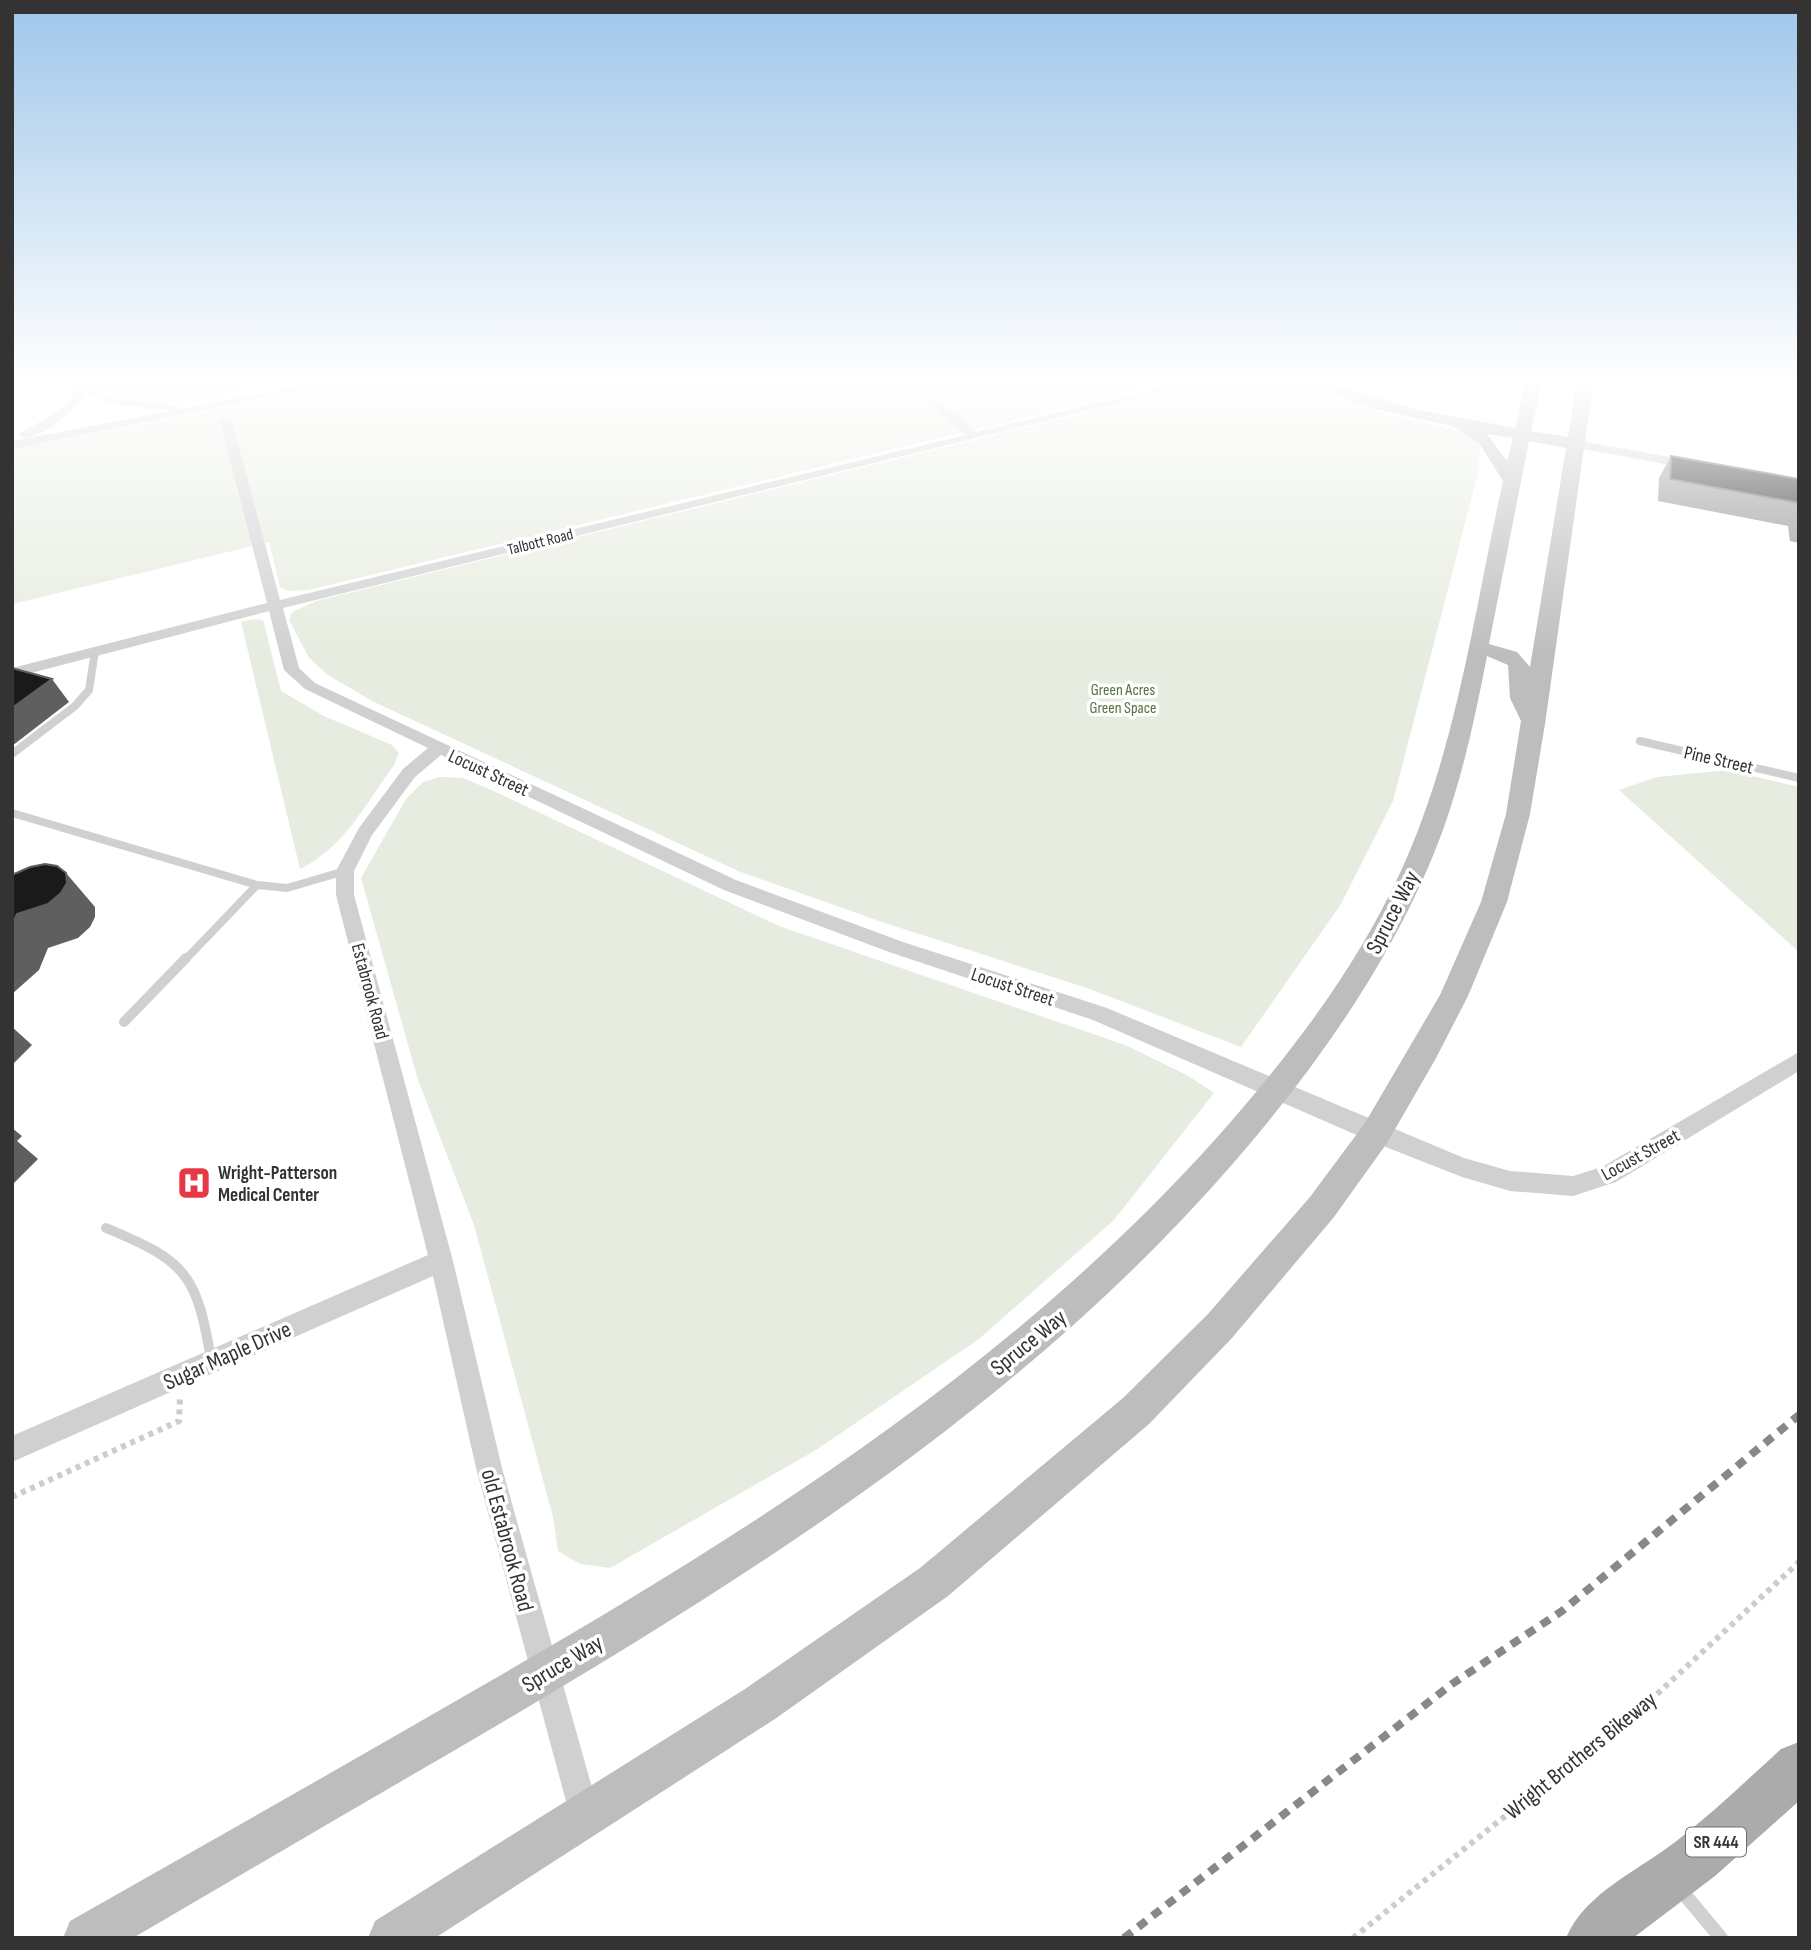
<svg xmlns="http://www.w3.org/2000/svg" width="1811" height="1950" font-family="'Sofia Sans Condensed',sans-serif">
<style>
.green{fill:#e6ecdf}
.lines{fill:none;stroke-linecap:round;stroke-linejoin:round}
.path{stroke:#cdcdcd;stroke-width:6;stroke-dasharray:5 5;stroke-linecap:butt}
.lane-far2{stroke:#d0d0d0;stroke-width:8}
.lane-far1{stroke:#d0d0d0;stroke-width:10}
.lane{stroke:#d0d0d0;stroke-width:14}
.street{fill:#d0d0d0;fill-rule:evenodd}
.secondary{fill:#bdbdbd;fill-rule:evenodd}
.primary{fill:#ababab;fill-rule:evenodd}
.rail{stroke:#888;stroke-width:8;stroke-dasharray:10 8;stroke-linecap:butt}
.wall{fill:#8c8c8c}
.shaded-wall{fill:#5f5f5f}
.building{fill:#1a1a1a;stroke:#5f5f5f;stroke-width:2}
.labels{text-anchor:middle;stroke-width:7;stroke-linejoin:round;paint-order:stroke}
.far-street-label{font-size:16px;fill:#333;stroke:#fff}
.far-park-label{font-size:16px;fill:#56703f;stroke:#fff}
.shield{fill:#fff;stroke:#707070;stroke-width:2}
.shield-label{font-size:18px;font-weight:bold;fill:#333}
.street-label{font-size:19px;fill:#333;stroke:#fff}
.poi-label{font-size:19px;font-weight:bold;fill:#333;stroke:#fff;text-anchor:start}
.near-street-label{font-size:23px;fill:#333;stroke:#fff}
</style>
<rect width="100%" height="100%" fill="#fff"/>
<g class="green">
<path d="M 95,384 L 261,384 C 221,400 130,414 95,384 Z"/>
<polygon points="347,384 1154,384 1156,386 308,590 288,591 280,587 269,542 12,604 12,449"/>
<polygon points="1203,384 1306,384 1389,415 1464,431 1480,444 1478,473 1393,801 1341,904 1241,1047 1087,988 885,923 738,871 372,701 328,675 309,658 289,620 292,612 316,601"/>
<path d="M 255,619 L 263,620 L 281,691 L 324,716 L 392,745 L 399,753 L 394,765 C 366,803 344,848 300,869 L 241,622 Z"/>
<polygon points="1728,770 1799,787 1799,952 1619,790 1657,777"/>
<polygon points="440,777 463,778 496,792 779,926 1125,1045 1187,1075 1214,1093 1114,1220 979,1339 816,1450 610,1568 580,1564 558,1551 553,1517 474,1225 418,1080 361,878 406,799 423,782"/>
</g>
<g class="lines">
<g class="path">
<polyline points="12,1497 179,1421 180,1398"/>
<polyline points="1353,1938 1655,1696 1799,1562"/>
</g>
<g class="lane-far2">
<polyline points="1640,741 1799,778"/>
<polyline points="12,754 75,706 89,690 95,651"/>
<polyline points="12,813 257,885 185,960"/>
<polyline points="257,885 287,888 345,871"/>
</g>
<g class="lane-far1">
<polyline points="124,1022 186,958"/>
<path d="M 106,1228 C 186,1261 197,1274 211,1360"/>
</g>
<polyline class="lane" points="1680,1889 1721,1938"/>
<g class="street">
<path d="M 79,384 L 90,384 L 116,398 L 175,405 L 180,409 L 311,384 L 334,384 L 12,449 L 12,441 L 171,411 L 113,404 L 86,392 C 73,411 45,440 20,437 L 20,433 L 54,414 L 68,401 Z"/>
<polygon points="908,384 920,384 976,432 1177,384 1196,384 283,608 299,668 315,683 736,880 903,942 1107,1008 1464,1158 1510,1171 1573,1176 1602,1167 1799,1052 1799,1071 1616,1182 1573,1196 1510,1191 1462,1177 1368,1140 1093,1020 889,952 724,890 441,755 415,777 372,835 354,871 354,895 453,1261 502,1468 600,1816 596,1827 585,1831 574,1827 570,1816 476,1468 433,1276 12,1462 12,1436 428,1255 336,895 336,871 359,828 403,769 428,748 305,689 284,670 269,611 12,678 12,668 267,603 220,421 222,419 232,421 280,600 965,435"/>
<polygon points="1576,440 1692,461 1698,465 1692,469 1572,447 1572,441"/>
</g>
<path class="secondary" d="M 1311,384 L 1334,384 L 1415,409 L 1515,428 L 1525,384 L 1541,384 L 1531,431 L 1568,437 L 1577,384 L 1593,384 L 1545,724 L 1530,814 L 1507,902 L 1468,996 L 1435,1060 L 1387,1143 L 1334,1217 L 1232,1338 L 1149,1424 L 948,1596 L 775,1719 L 435,1938 L 368,1938 L 375,1921 L 745,1689 L 920,1568 L 1123,1398 L 1208,1314 L 1310,1197 L 1365,1123 L 1440,995 L 1481,902 L 1506,814 L 1521,721 L 1510,698 L 1508,665 L 1487,656 C 1473,729 1457,802 1427,870 C 1380,977 1311,1073 1236,1160 C 1036,1392 779,1558 518,1713 C 390,1788 261,1863 133,1938 L 63,1938 L 70,1921 C 209,1842 349,1763 487,1683 C 749,1532 1008,1369 1212,1143 C 1285,1061 1354,973 1400,873 C 1457,750 1474,611 1503,481 L 1479,443 L 1455,427 L 1376,409 L 1313,387 ZM 1487,434 L 1513,438 L 1507,461 ZM 1529,441 L 1566,448 L 1530,667 L 1517,652 L 1489,644 Z"/>
<path class="primary" d="M 1799,1742 L 1799,1801 L 1715,1876 L 1633,1938 L 1566,1938 C 1585,1892 1642,1869 1679,1839 C 1715,1811 1748,1779 1781,1749 Z"/>
<polyline class="rail" points="1124,1938 1452,1684 1562,1611 1799,1415"/>
</g>
<polygon class="wall" points="1671,456 1799,479 1799,543 1790,541 1788,526 1658,501 1659,478"/>
<g class="shaded-wall">
<polygon points="52,679 69,702 12,746 12,708"/>
<polygon points="66,873 95,907 95,917 90,927 78,938 48,948 39,970 12,994 12,924 17,914"/>
<polygon points="12,1027 32,1045 12,1065"/>
<polygon points="12,1128 22,1136 17,1141 38,1159 12,1185"/>
</g>
<g class="building">
<polygon points="1671,456 1799,479 1799,503 1670,479"/>
<polygon points="12,668 52,679 12,708"/>
<polygon points="45,864 57,866 66,873 67,883 61,893 48,904 17,914 12,924 12,875 30,867"/>
</g>
<linearGradient id="sky" x2="0" y2="1"><stop stop-color="#9ec6ea"/><stop offset="0.58" stop-color="#fff"/><stop offset="1" stop-color="#fff" stop-opacity="0"/></linearGradient>
<rect width="1811" height="657" fill="url(#sky)"/>
<defs>
<symbol id="hospital-square" viewBox="-11 -11 22 22"><rect x="-9" y="-9" width="18" height="18" rx="4" fill="#e63946" stroke="#fff"/><path d="M-5-5h3v3.5h4V-5h3V5h-3V1.5h-4V5h-3Z" fill="#fff"/></symbol>
</defs>
<g fill-rule="evenodd">
<use href="#hospital-square" x="175" y="1164" width="38" height="38"/>
</g>
<g class="labels">
<g class="far-street-label">
<text transform="translate(540 541) rotate(-14)" y="6">Talbott Road</text>
</g>
<g class="far-park-label">
<text x="1123" y="695">Green Acres<tspan x="1123" dy="18">Green Space</tspan></text>
</g>
<rect class="shield" x="1686" y="1827.5" width="60" height="29" rx="5"/>
<g class="shield-label">
<text x="1716" y="1848">SR 444</text>
</g>
<g class="street-label">
<text transform="translate(1719 759) rotate(13)" y="7">Pine Street</text>
<text transform="translate(489 772) rotate(25)" y="7">Locust Street</text>
<text transform="translate(1013 986) rotate(18)" y="7">Locust Street</text>
<text transform="translate(371 991) rotate(75)" y="7">Estabrook Road</text>
<text transform="translate(1640 1154) rotate(-29)" y="7">Locust Street</text>
</g>
<g class="poi-label">
<text x="218" y="1179">Wright-Patterson<tspan x="218" dy="22">Medical Center</tspan></text>
</g>
<g class="near-street-label">
<text transform="translate(1392 912) rotate(-63)" y="8">Spruce Way</text>
<text transform="translate(1028 1342) rotate(-39)" y="8">Spruce Way</text>
<text transform="translate(227 1355) rotate(-24)" y="8">Sugar Maple Drive</text>
<text transform="translate(508 1540) rotate(75)" y="8">old Estabrook Road</text>
<text transform="translate(562 1663) rotate(-31)" y="8">Spruce Way</text>
<text transform="translate(1580 1755) rotate(-39)" y="8">Wright Brothers Bikeway</text>
</g>
</g>
<rect width="1811" height="1950" fill="none" stroke="#333333" stroke-width="28"/>
</svg>
